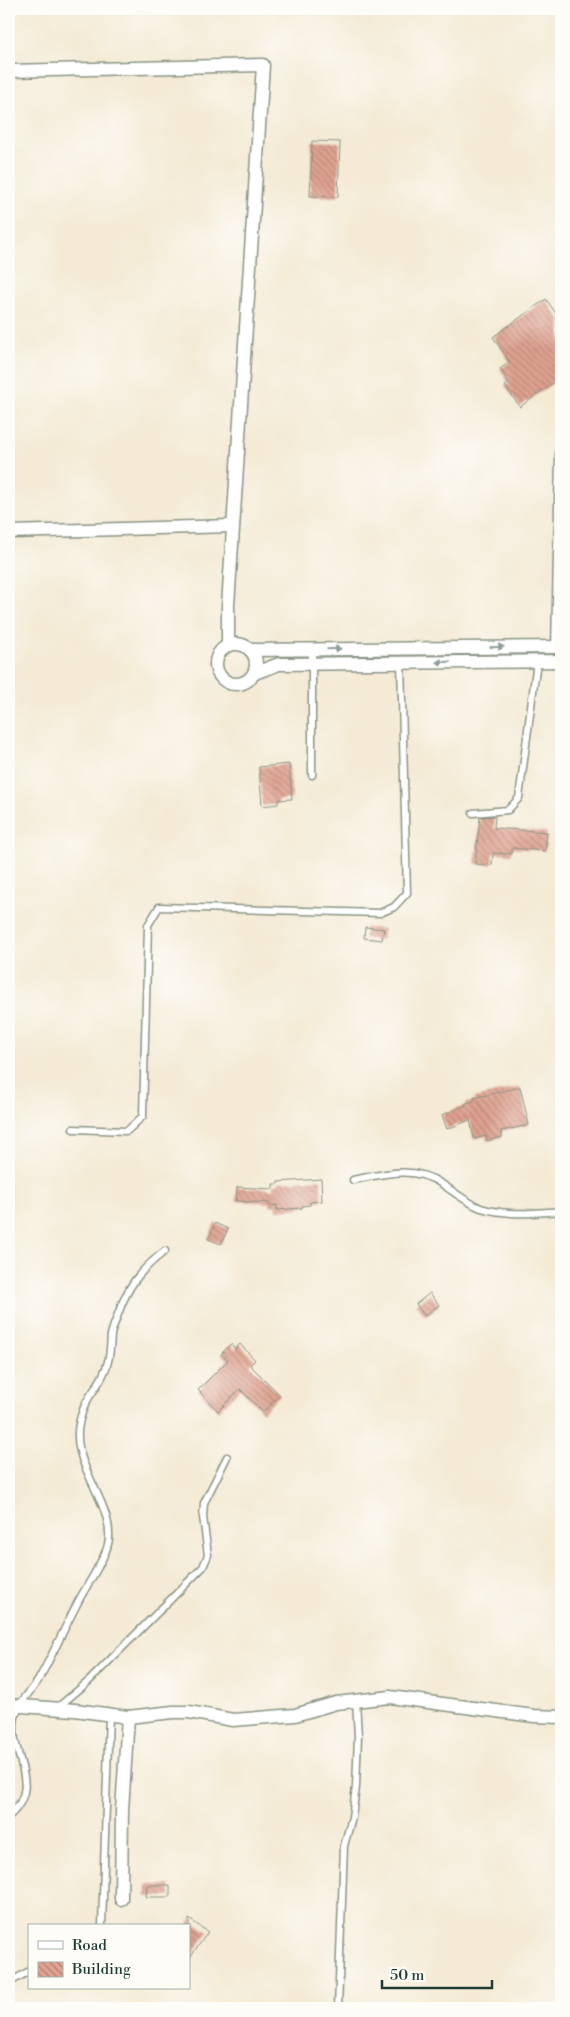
<svg xmlns="http://www.w3.org/2000/svg" width="570" height="2017" font-family="'Libre Bodoni',serif">
<style>
.building{fill:url(#building-back-hatch)}
.lines{fill:none;stroke-linecap:round;stroke-linejoin:round}
.service-casing{stroke:#8a9484;stroke-width:9}
.minor-casing{stroke:#8a9484;stroke-width:15}
.service{stroke:#fff;stroke-width:6}
.minor{stroke:#fff;stroke-width:12}
.oneway{fill:#8f9e9a}
</style>
<defs>
<pattern id="building-back-hatch" width="6" height="6" patternUnits="userSpaceOnUse" patternTransform="scale(1.25)"><rect width="6" height="6" fill="#dfa190"/><path d="M-1 5l2 2M0 0l6 6M5-1l2 2" fill="none" stroke="#b48476"/></pattern>
</defs>
<rect width="100%" height="100%" fill="#fdfcf7"/>
<filter id="ink" filterUnits="userSpaceOnUse"><feTurbulence type="fractalNoise" baseFrequency=".02" numOctaves="2"/><feDisplacementMap in="SourceGraphic" scale="10" xChannelSelector="R" yChannelSelector="G"/><feConvolveMatrix kernelMatrix="1 2 1 2 8 2 1 2 1" color-interpolation-filters="sRGB"/></filter>
<filter id="wash" filterUnits="userSpaceOnUse"><feTurbulence type="fractalNoise" baseFrequency=".0096" numOctaves="4" result="noise"/><feDisplacementMap in="SourceGraphic" scale="20" xChannelSelector="R" yChannelSelector="G"/><feGaussianBlur stdDeviation="1.12" result="paint"/><feColorMatrix in="noise" values="0 0 0 0 0 0 0 0 0 0 0 0 0 0 0 0 0 1.4 0 .05"/><feComposite in="paint" operator="in"/></filter>
<g filter="url(#wash)">
<rect width="100%" height="100%" fill="#f4ead5"/>
<g id="blocks">
<g class="building">
<polygon points="312,141 340,142 338,197 310,196"/>
<polygon points="546,299 561,321 561,377 520,407 505,386 509,383 500,369 510,362 493,337"/>
<polygon points="289,764 292,799 278,800 278,804 262,806 259,767"/>
<polygon points="495,816 494,828 547,832 545,851 512,848 512,854 493,853 492,865 475,864 480,817"/>
<polygon points="365,927 384,929 382,940 364,938"/>
<polygon points="520,1087 529,1125 501,1131 502,1137 487,1141 486,1136 474,1139 470,1120 447,1129 442,1115 466,1105 466,1103 474,1101 474,1098"/>
<polygon points="321,1179 322,1201 310,1202 310,1205 302,1206 302,1208 277,1210 277,1205 270,1206 270,1203 236,1201 237,1187 273,1189 273,1184 278,1184 278,1182"/>
<polygon points="215,1223 228,1229 221,1244 208,1239"/>
<polygon points="430,1293 439,1305 425,1316 416,1304"/>
<polygon points="231,1344 235,1349 240,1344 255,1360 250,1365 280,1395 263,1412 240,1389 218,1411 198,1390 228,1360 221,1354"/>
<polygon points="147,1885 170,1885 170,1897 146,1897"/>
<polygon points="189,1919 208,1932 189,1959"/>
</g>
</g>
</g>
<g filter="url(#ink)">
<use href="#blocks" fill-opacity="0" stroke="#8a9484" stroke-width="1"/>
<g class="lines">
<defs>
<g id="service">
<polyline points="312,649 312,775"/>
<polyline points="555,649 560,410"/>
<polyline points="473,813 508,810 519,798 537,661"/>
<polyline points="73,1129 127,1131 143,1116 148,925 159,907 380,913 394,907 407,893 401,662"/>
<path d="M 353,1180 C 385,1174 413,1165 442,1184 C 454,1192 468,1203 481,1208 C 507,1216 535,1213 561,1211"/>
<polyline points="57,1708 89,1681 203,1567 208,1555 203,1517 204,1503 227,1457"/>
<path d="M 9,1816 C 45,1785 7,1753 15,1717 C 20,1699 30,1694 39,1679 C 53,1654 65,1627 78,1602 C 87,1585 100,1567 107,1548 C 119,1513 78,1473 78,1437 C 77,1427 82,1410 87,1401 C 92,1392 99,1384 103,1375 C 110,1362 110,1349 111,1335 C 112,1329 115,1323 117,1317 C 127,1287 139,1271 165,1251"/>
<polyline points="102,1926 109,1714"/>
<polyline points="9,1983 29,1971"/>
<polyline points="338,2008 344,1846 352,1817 356,1787 358,1736 356,1700"/>
</g>
<g id="minor">
<polyline points="9,71 263,65 228,606 228,645"/>
<polyline points="9,532 233,526"/>
<circle cx="236" cy="664" r="20"/>
<polyline points="250,650 561,647"/>
<polyline points="255,673 279,664 561,661"/>
<polyline points="9,1705 75,1710 128,1717 173,1712 189,1712 233,1720 295,1715 336,1703 390,1697 534,1716 561,1717"/>
<polyline points="121,1899 122,1810 128,1717"/>
</g>
</defs>
<use href="#service" class="service-casing"/>
<use href="#minor" class="minor-casing"/>
<use href="#service" class="service"/>
<use href="#minor" class="minor"/>
</g>
<defs><path id="oneway-solid" d="M-6-.8H1V-3.2L6.5 0L1 3.2V.8H-6Z" transform="scale(1.25)"/></defs>
<g class="oneway">
<use href="#oneway-solid" transform="translate(497 647) rotate(-1)"/>
<use href="#oneway-solid" transform="translate(334 649) rotate(-1)"/>
<use href="#oneway-solid" transform="translate(443 662) rotate(179)"/>
</g>
</g>
<rect width="570" height="2017" fill="none" stroke="#fdfcf7" stroke-width="30"/>
<rect x="28" y="1924" width="162" height="65" fill="#fdfcf7" stroke="#a4b0a9"/>
<rect x="38" y="1941" width="25" height="8" fill="#ffffff" stroke="#a4b0a9"/>
<text x="72" y="1950" font-size="15" fill="#1f3d34">Road</text>
<rect x="38" y="1962" width="25" height="15" fill="url(#building-back-hatch)" stroke="#a4b0a9"/>
<text x="72" y="1974" font-size="15" fill="#1f3d34">Building</text>
<path d="M382 1980v8h110v-8" fill="none" stroke="#1f3d34" stroke-width="2.5"/>
<text x="390" y="1980" font-size="15" fill="#1f3d34" stroke="#fdfcf7" stroke-width="4" paint-order="stroke">50 m</text>
</svg>
